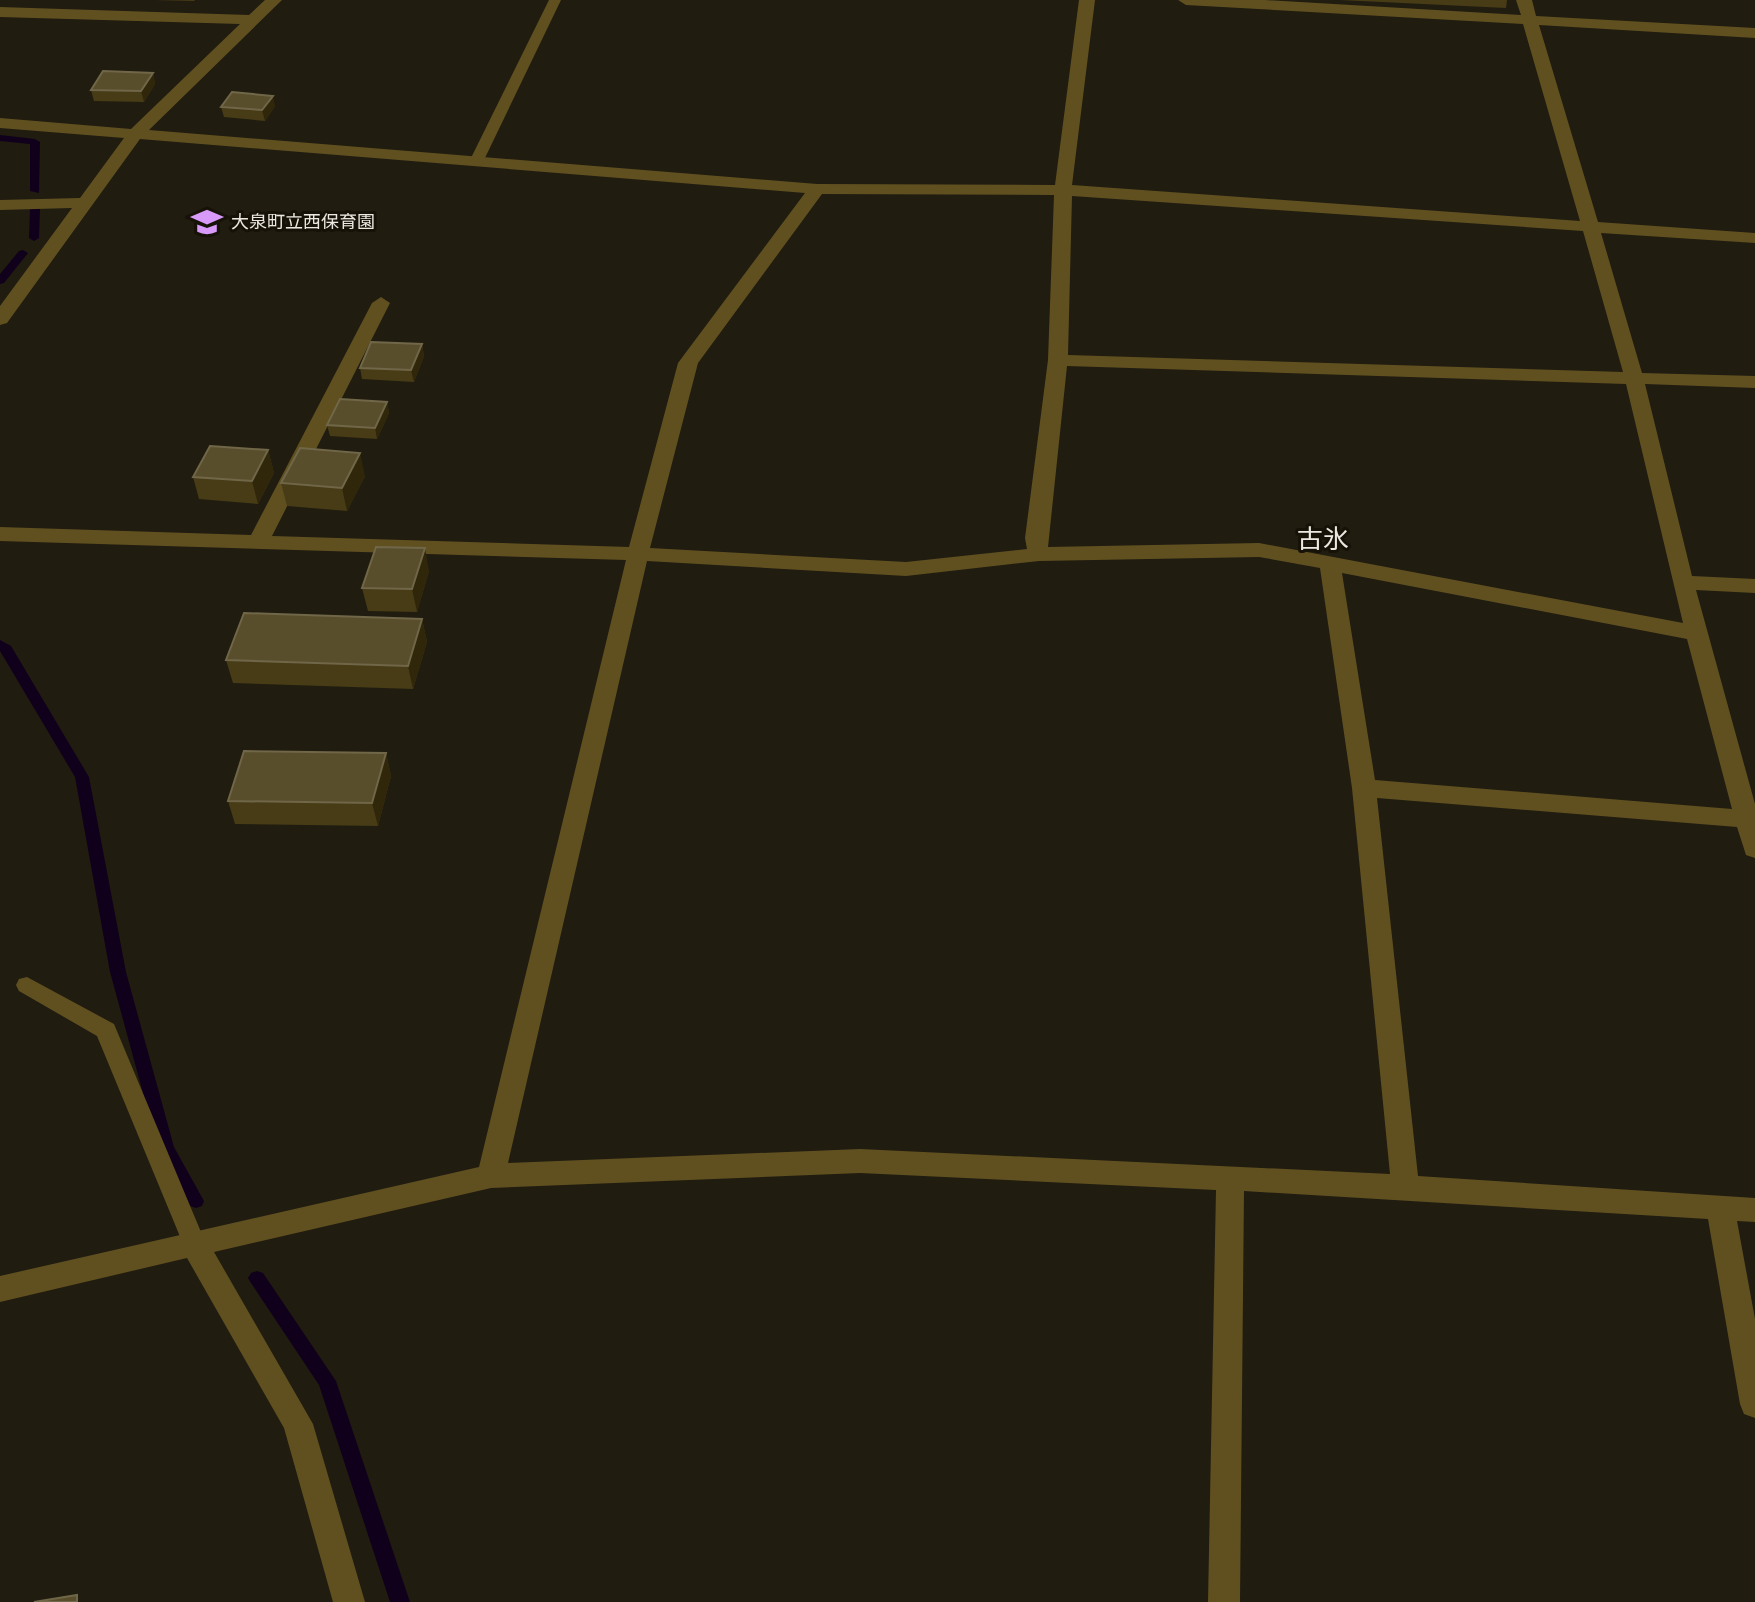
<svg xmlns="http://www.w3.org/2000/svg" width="1755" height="1602" font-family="Raleway,'Noto Sans JP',sans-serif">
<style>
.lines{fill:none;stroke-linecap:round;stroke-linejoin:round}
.stream{fill:#11001b;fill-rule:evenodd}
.lane{fill:#605020;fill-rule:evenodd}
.street{fill:#605020;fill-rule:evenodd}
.wall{fill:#473c16}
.shaded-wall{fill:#30270b}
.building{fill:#594e2c;stroke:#706648;stroke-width:2}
.labels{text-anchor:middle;stroke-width:6;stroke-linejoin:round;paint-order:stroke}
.far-poi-label{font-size:18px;fill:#ebe8e1;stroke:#161207;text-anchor:start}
.quarter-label{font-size:26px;fill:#ebe8e1;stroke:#161207}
</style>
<rect width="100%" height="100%" fill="#201c10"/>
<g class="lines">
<g class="stream">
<polygon points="0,135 35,139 40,142 39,193 30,191 30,144 0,141"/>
<polygon points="35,206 40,209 39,238 34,241 29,238 30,209"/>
<polygon points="23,250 28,253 4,283 0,284 0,274 19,251"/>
<polygon points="0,640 11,646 89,777 126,972 174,1147 204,1201 202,1206 196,1208 190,1206 158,1148 110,972 75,777 0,651"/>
<polygon points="257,1271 263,1273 336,1381 410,1602 390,1602 319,1385 251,1283 248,1278 251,1273"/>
</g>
<g class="lane">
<polygon points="549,0 561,0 483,162 471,165 469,162"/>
<polygon points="27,977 114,1024 206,1244 202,1251 194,1254 186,1251 97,1036 19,991 16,985 19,979"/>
</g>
<path class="street" d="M 265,0 L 282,0 L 149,130 L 817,184 L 1055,185 L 1079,0 L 1095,0 L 1072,185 L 1580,221 L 1523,24 L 1186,5 L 1178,0 L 1265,0 L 1521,15 L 1516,0 L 1532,0 L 1536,16 L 1755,28 L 1755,38 L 1539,25 L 1598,222 L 1755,233 L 1755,243 L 1601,233 L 1642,373 L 1755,376 L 1755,388 L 1645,384 L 1692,576 L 1755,579 L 1755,593 L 1696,590 L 1755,804 L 1755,858 L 1746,855 L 1737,827 L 1377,798 L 1418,1176 L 1755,1198 L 1755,1222 L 1737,1221 L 1755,1319 L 1755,1418 L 1744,1414 L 1740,1404 L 1708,1219 L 1244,1191 L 1240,1602 L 1208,1602 L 1216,1190 L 860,1173 L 491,1188 L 214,1252 L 313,1424 L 365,1602 L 333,1602 L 284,1428 L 187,1258 L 0,1302 L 0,1276 L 479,1167 L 626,560 L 0,541 L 0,527 L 251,535 L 372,303 L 381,297 L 390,303 L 272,536 L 629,547 L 678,363 L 805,193 L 140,139 L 7,323 L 0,325 L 0,306 L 72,208 L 0,210 L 0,200 L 80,198 L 124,138 L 0,128 L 0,118 L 131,129 L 240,24 L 0,17 L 0,7 L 249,15 ZM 822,194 L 1054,195 L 1048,360 L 1025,538 L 1027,549 L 906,562 L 650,548 L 698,363 ZM 1072,196 L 1583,231 L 1623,372 L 1068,355 ZM 1067,366 L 1626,384 L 1683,623 L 1259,543 L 1048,547 ZM 1259,557 L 1320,568 L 1352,788 L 1390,1174 L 860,1149 L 508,1163 L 647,561 L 906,576 L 1039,561 ZM 1342,573 L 1687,639 L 1732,809 L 1375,780 Z"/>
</g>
<g class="wall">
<polygon points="154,0 195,0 194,1"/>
<polygon points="1340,0 1507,0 1506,8"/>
<polygon points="153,73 155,84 144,102 94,101 91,90"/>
<polygon points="275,106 265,121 224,117 221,107"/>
<polygon points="422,344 424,356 414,382 362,379 360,368"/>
<polygon points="387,402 389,413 377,439 330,436 327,425"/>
<polygon points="268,450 274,473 258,504 199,499 193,477"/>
<polygon points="365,476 347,511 287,506 281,483"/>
<polygon points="429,571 417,612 368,611 362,588"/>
<polygon points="422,619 427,642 413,689 233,683 226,660"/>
<polygon points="386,753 391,776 378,826 235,824 228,801"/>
</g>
<g class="shaded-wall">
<polygon points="153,73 155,84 144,102 141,91"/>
<polygon points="273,96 275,106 265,121 262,110"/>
<polygon points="422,344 424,356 414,382 411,370"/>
<polygon points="387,402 389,413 377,439 375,428"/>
<polygon points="268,450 274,473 258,504 252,481"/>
<polygon points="360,453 365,476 347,511 342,488"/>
<polygon points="425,548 429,571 417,612 412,589"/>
<polygon points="422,619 427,642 413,689 408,666"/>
<polygon points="386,753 391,776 378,826 372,803"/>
</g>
<g class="building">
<polygon points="103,71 153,73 141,91 91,90"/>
<polygon points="232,92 273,96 262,110 221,107"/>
<polygon points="371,342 422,344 411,370 360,368"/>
<polygon points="340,399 387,402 375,428 327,425"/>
<polygon points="210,446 268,450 252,481 193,477"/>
<polygon points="300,448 360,453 342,488 281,483"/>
<polygon points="376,547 425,548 412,589 362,588"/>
<polygon points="244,613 422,619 408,666 226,660"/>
<polygon points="244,751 386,753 372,803 228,801"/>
<polygon points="77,1595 77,1602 34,1602"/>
</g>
<defs>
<symbol id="school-bare" viewBox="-9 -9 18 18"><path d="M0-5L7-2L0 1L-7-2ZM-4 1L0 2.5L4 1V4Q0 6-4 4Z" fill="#d89af8" stroke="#161207" stroke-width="2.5" paint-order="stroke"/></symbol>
</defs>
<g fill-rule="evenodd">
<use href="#school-bare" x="185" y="200" width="44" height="44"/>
</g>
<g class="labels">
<g class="far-poi-label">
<text x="231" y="228">大泉町立西保育園</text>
</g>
<g class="quarter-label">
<text x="1323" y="548">古氷</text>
</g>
</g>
</svg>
